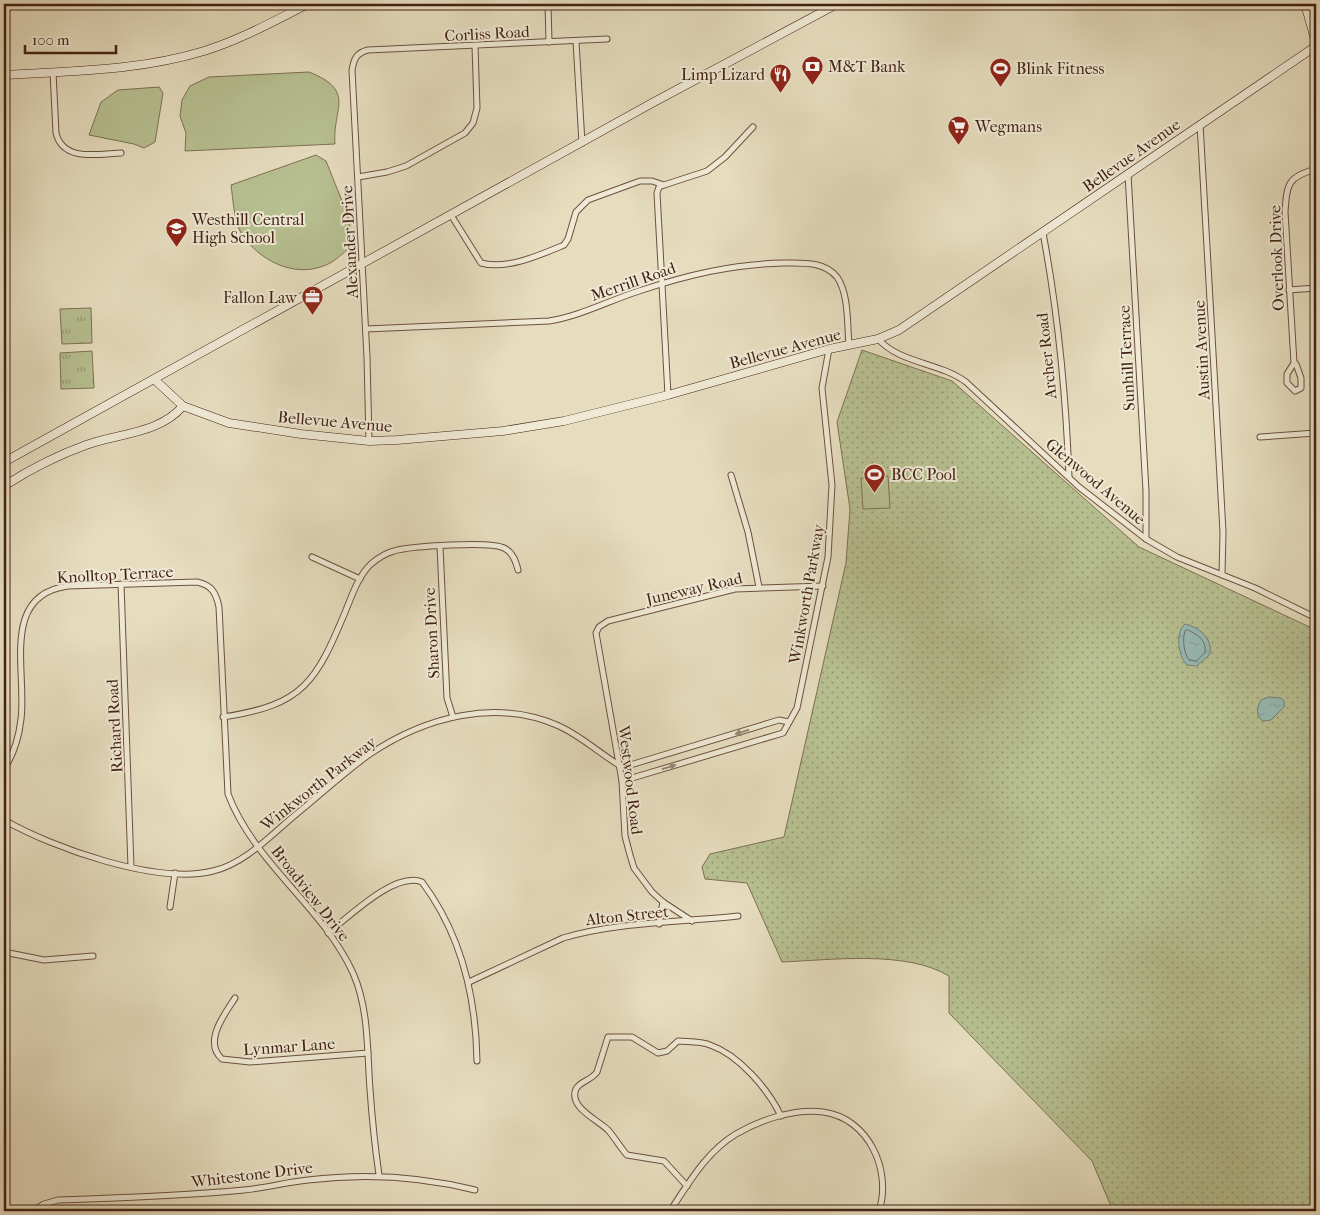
<svg xmlns="http://www.w3.org/2000/svg" width="1320" height="1215" font-family="'IM FELL French Canon',serif">
<style>
.grass{fill:url(#grass-dots);stroke:#7d7152}
.park{fill:url(#park-tufts);stroke:#7d7152}
.pitch{fill:#b7c091;stroke:#7d7152}
.water{fill:url(#water-ripples);stroke:#757e76}
.lines{fill:none;stroke-linecap:round;stroke-linejoin:round}
.shore{stroke:#6d6e66;stroke-width:1}
.street-casing{stroke:#6c513f;stroke-width:7}
.secondary-casing{stroke:#432214;stroke-width:9}
.street{stroke:#efe9d5;stroke-width:5}
.secondary{stroke:#efe9d5;stroke-width:8}
.oneway{fill:#998674}
.labels{text-anchor:middle;stroke-width:4;stroke-linejoin:round;paint-order:stroke}
.street-label{font-size:16px;fill:#432214;stroke:#efe9d5}
.poi-label{font-size:16px;fill:#432214;stroke:#efe9d5;text-anchor:start}
</style>
<defs>
<pattern id="grass-dots" width="8" height="8" patternUnits="userSpaceOnUse" patternTransform="scale(1.25)"><rect width="8" height="8" fill="#b7c091"/><path d="M2 2h.1M6 6h.1" fill="none" stroke="#969c75" stroke-width="1.8" stroke-linecap="round"/></pattern>
<pattern id="park-tufts" width="24" height="20" patternUnits="userSpaceOnUse" patternTransform="scale(1.25)"><rect width="24" height="20" fill="#b7c091"/><path d="M3 7l-1-3M5 7V3M7 7l1-3M15 17l-1-3M17 17v-4M19 17l1-3" fill="none" stroke="#969c75"/></pattern>
<pattern id="water-ripples" width="26" height="14" patternUnits="userSpaceOnUse" patternTransform="scale(1.25)"><rect width="26" height="14" fill="#97bbb7"/><path d="M2 4q2-2 4 0t4 0M15 11q2-2 4 0t4 0" fill="none" stroke="#83a09c"/></pattern>
</defs>
<rect width="100%" height="100%" fill="#e6ddbf"/>
<filter id="stains"><feTurbulence type="fractalNoise" baseFrequency=".004" numOctaves="4"/><feColorMatrix values="0 0 0 0 .2 0 0 0 0 .09 0 0 0 0 .02 0 0 0 .5 -.17"/></filter>
<radialGradient id="worn" r=".72"><stop offset=".6" stop-color="#630" stop-opacity="0"/><stop offset="1" stop-color="#630" stop-opacity=".3"/></radialGradient>
<path class="grass" d="M 862,350 L 952,381 L 1139,547 L 1316,630 L 1316,1211 L 1113,1211 L 1092,1161 L 949,1013 L 949,976 C 906,950 831,960 782,962 L 747,883 L 705,879 L 702,867 L 710,854 L 784,837 L 846,563 L 850,509 L 837,422 Z"/>
<g class="park">
<polygon points="91,308 92,343 62,344 60,309"/>
<polygon points="92,351 94,388 61,389 60,353"/>
</g>
<g class="pitch">
<path d="M 309,72 C 357,91 332,109 335,144 L 185,151 L 186,133 L 180,116 L 182,100 L 190,86 L 209,77 Z"/>
<polygon points="159,87 163,93 155,142 144,148 134,144 89,135 101,102 118,90"/>
<path d="M 316,155 L 326,161 L 350,221 L 348,249 C 342,254 334,262 326,265 C 294,279 257,260 240,231 C 234,219 233,199 231,185 Z"/>
<polygon points="888,476 890,508 863,509 861,478"/>
</g>
<g class="water">
<path d="M 1185,624 C 1199,627 1213,639 1210,654 L 1197,666 L 1187,665 C 1178,656 1175,632 1185,624 Z"/>
<path d="M 1269,697 L 1281,698 L 1284,701 L 1284,707 L 1271,720 L 1263,721 C 1255,716 1257,707 1261,700 Z"/>
</g>
<g class="lines">
<path class="shore" d="M 1188,630 C 1198,635 1207,640 1205,653 L 1196,661 L 1189,660 C 1184,654 1182,639 1185,631 Z"/>
<defs>
<g id="street">
<polyline points="548,4 549,42"/>
<polyline points="576,41 582,143"/>
<path d="M 53,72 L 56,133 C 63,162 98,154 121,153"/>
<polyline points="1200,124 1218,441 1223,532 1222,575"/>
<polyline points="1128,174 1146,491 1146,539"/>
<polyline points="358,177 387,172 406,166 465,133 473,123 477,108 475,46"/>
<polyline points="664,185 659,187 657,193 668,395"/>
<path d="M 451,215 L 481,263 C 507,270 540,255 564,245 L 568,239 L 576,212 L 588,200 L 640,181 L 652,181 L 664,185 L 707,171 L 725,157 L 753,127"/>
<path d="M 1043,233 C 1058,313 1066,396 1069,477"/>
<polyline points="1289,290 1316,288"/>
<path d="M 366,329 L 549,321 C 580,316 608,301 639,291 C 687,275 733,264 784,263 C 802,263 824,261 837,277 C 849,294 847,324 849,344"/>
<path d="M 878,339 C 901,364 939,362 966,382 L 1079,487 L 1146,539 L 1177,557 L 1255,588 L 1316,618"/>
<path d="M 1294,363 L 1285,212 C 1287,183 1288,177 1316,169"/>
<polygon points="1294,363 1296,364 1301,378 1301,388 1295,391 1287,383 1287,374"/>
<polyline points="1260,437 1316,433"/>
<path d="M 369,441 L 367,357 L 352,70 C 354,59 356,53 368,50 L 607,39"/>
<polyline points="731,475 748,532 759,587"/>
<polyline points="440,547 447,698 453,717"/>
<polyline points="312,557 360,579"/>
<polyline points="121,584 131,867"/>
<path d="M 223,717 C 304,705 316,682 346,610 C 352,595 359,575 371,564 C 378,558 386,553 394,551 C 411,546 490,541 504,548 C 513,552 516,562 518,570"/>
<path d="M 4,769 C 14,754 19,737 21,719 C 27,671 0,595 68,586 L 197,582 C 212,585 216,593 219,607 L 228,794 C 254,863 323,907 353,973 C 369,1009 367,1051 370,1089 C 372,1118 375,1147 379,1175"/>
<polyline points="622,781 783,733 797,708 828,557 832,485 822,388 829,349"/>
<path d="M 4,820 C 53,848 157,885 213,871 C 244,864 270,836 294,816 C 319,796 343,773 370,754 C 425,717 496,698 559,726 C 581,736 599,753 619,765 L 627,766 L 779,720 L 789,722"/>
<polyline points="170,907 175,873"/>
<polyline points="692,921 663,902 652,892 634,868 630,855 625,836 622,781 596,633 599,627 608,621 735,589 823,586"/>
<polyline points="659,924 663,902"/>
<path d="M 328,933 C 349,917 395,871 422,882 C 461,934 476,997 477,1061"/>
<polyline points="4,952 44,960 93,956"/>
<path d="M 469,982 L 563,938 C 616,922 682,922 738,916"/>
<path d="M 235,998 C 224,1015 203,1042 222,1059 L 250,1062 L 368,1053"/>
<path d="M 687,1186 L 664,1161 L 627,1155 C 620,1147 615,1138 608,1130 C 598,1120 568,1107 576,1089 C 580,1081 592,1080 597,1072 L 608,1037 L 632,1037 L 658,1053 L 667,1051 L 678,1041 C 689,1042 700,1041 710,1045 C 739,1055 768,1089 781,1116"/>
<path d="M 34,1210 L 44,1204 L 58,1200 C 120,1198 182,1196 244,1190 C 266,1188 287,1182 308,1180 C 365,1173 419,1176 475,1190"/>
<path d="M 670,1211 C 689,1183 706,1152 736,1134 C 760,1120 795,1108 823,1112 C 869,1118 892,1171 879,1211"/>
</g>
<g id="secondary">
<polyline points="1305,4 1316,43"/>
<path d="M 4,75 C 71,71 139,71 204,51 C 240,40 274,21 308,4"/>
<polyline points="154,379 183,406 229,423 301,434 369,441 397,440 503,431 564,421 668,395 829,349 878,339 899,330 1316,46"/>
<polyline points="4,462 654,102 837,4"/>
<path d="M 4,486 C 29,470 58,455 86,445 C 119,433 159,434 183,406"/>
</g>
</defs>
<use href="#street" class="street-casing"/>
<use href="#secondary" class="secondary-casing"/>
<use href="#street" class="street"/>
<use href="#secondary" class="secondary"/>
</g>
<defs><path id="oneway-solid" d="M-6-.8H1V-3.2L6.5 0L1 3.2V.8H-6Z" transform="scale(1.25)"/></defs>
<g class="oneway">
<use href="#oneway-solid" transform="translate(742 732) rotate(163)"/>
<use href="#oneway-solid" transform="translate(669 767) rotate(-17)"/>
</g>
<defs>
<symbol id="bank-pin" viewBox="-11 -11 22 30"><path d="M0 17L-7.5 6A9.5 9.5 0 1 1 7.5 6Z" fill="#8f2418" stroke="#efe9d5"/><path d="M-6-4H6V4H-6ZM0-2.3a2.3 2.3 0 1 0 0 4.6a2.3 2.3 0 1 0 0-4.6Z" fill="#fff"/></symbol>
<symbol id="stadium-pin" viewBox="-11 -11 22 30"><path d="M0 17L-7.5 6A9.5 9.5 0 1 1 7.5 6Z" fill="#8f2418" stroke="#efe9d5"/><path d="M0-5a6.5 5 0 1 0 0 10a6.5 5 0 1 0 0-10ZM-3.5-1.8h7v3.6h-7Z" fill="#fff"/></symbol>
<symbol id="restaurant-pin" viewBox="-11 -11 22 30"><path d="M0 17L-7.5 6A9.5 9.5 0 1 1 7.5 6Z" fill="#8f2418" stroke="#efe9d5"/><path d="M-5-6h1v4h1v-4h1v4h1v-4h1v5L-1.5 .5V6h-2V.5L-5-1ZM5-6V6H3V1.5H1.5Q1.5-4 5-6Z" fill="#fff"/></symbol>
<symbol id="supermarket-pin" viewBox="-11 -11 22 30"><path d="M0 17L-7.5 6A9.5 9.5 0 1 1 7.5 6Z" fill="#8f2418" stroke="#efe9d5"/><path d="M-6-5.5h2.5l.6 2H6L4.5 2H-2.5L-4.4-4H-6ZM-1.5 3.2a1.3 1.3 0 1 0 .1 0ZM3 3.2a1.3 1.3 0 1 0 .1 0Z" fill="#fff"/></symbol>
<symbol id="school-pin" viewBox="-11 -11 22 30"><path d="M0 17L-7.5 6A9.5 9.5 0 1 1 7.5 6Z" fill="#8f2418" stroke="#efe9d5"/><path d="M0-5L7-2L0 1L-7-2ZM-4 1L0 2.5L4 1V4Q0 6-4 4Z" fill="#fff"/></symbol>
<symbol id="office-pin" viewBox="-11 -11 22 30"><path d="M0 17L-7.5 6A9.5 9.5 0 1 1 7.5 6Z" fill="#8f2418" stroke="#efe9d5"/><path d="M-6-3h4V-5.5h4V-3h4V5H-6ZM-1-4.5V-3h2v-1.5ZM-6 0V1H6V0Z" fill="#fff"/></symbol>
</defs>
<g fill-rule="evenodd">
<use href="#bank-pin" x="800" y="54" width="25" height="34"/>
<use href="#stadium-pin" x="988" y="56" width="25" height="34"/>
<use href="#restaurant-pin" x="768" y="62" width="25" height="34"/>
<use href="#supermarket-pin" x="946" y="114" width="25" height="34"/>
<use href="#school-pin" x="164" y="216" width="25" height="34"/>
<use href="#office-pin" x="300" y="284" width="25" height="34"/>
<use href="#stadium-pin" x="862" y="462" width="25" height="34"/>
</g>
<g class="labels">
<g class="street-label">
<text transform="translate(487 33) rotate(-3)" y="6">Corliss Road</text>
<text transform="translate(1131 155) rotate(-35)" y="6">Bellevue Avenue</text>
<text transform="translate(349 242) rotate(-93)" y="6">Alexander Drive</text>
<text transform="translate(1276 258) rotate(-92)" y="6">Overlook Drive</text>
<text transform="translate(633 281) rotate(-19)" y="6">Merrill Road</text>
<text transform="translate(785 348) rotate(-15)" y="6">Bellevue Avenue</text>
<text transform="translate(1201 350) rotate(-93)" y="6">Austin Avenue</text>
<text transform="translate(1046 356) rotate(-96)" y="6">Archer Road</text>
<text transform="translate(1126 358) rotate(-93)" y="6">Sunhill Terrace</text>
<text transform="translate(335 421) rotate(5)" y="6">Bellevue Avenue</text>
<text transform="translate(1096 481) rotate(40)" y="6">Glenwood Avenue</text>
<text transform="translate(115 574) rotate(-3)" y="6">Knolltop Terrace</text>
<text transform="translate(694 588) rotate(-13)" y="6">Juneway Road</text>
<text transform="translate(806 594) rotate(-80)" y="6">Winkworth Parkway</text>
<text transform="translate(431 633) rotate(-93)" y="6">Sharon Drive</text>
<text transform="translate(114 726) rotate(-93)" y="6">Richard Road</text>
<text transform="translate(631 780) rotate(83)" y="6">Westwood Road</text>
<text transform="translate(318 783) rotate(-38)" y="6">Winkworth Parkway</text>
<text transform="translate(311 893) rotate(52)" y="6">Broadview Drive</text>
<text transform="translate(627 915) rotate(-6)" y="6">Alton Street</text>
<text transform="translate(289 1046) rotate(-4)" y="6">Lynmar Lane</text>
<text transform="translate(252 1174) rotate(-7)" y="6">Whitestone Drive</text>
</g>
<g class="poi-label">
<text x="828" y="72">M&amp;T Bank</text>
<text x="1016" y="74">Blink Fitness</text>
<text x="765" y="80" text-anchor="end">Limp Lizard</text>
<text x="975" y="132">Wegmans</text>
<text x="192" y="225">Westhill Central<tspan x="192" dy="18">High School</tspan></text>
<text x="297" y="303" text-anchor="end">Fallon Law</text>
<text x="891" y="480">BCC Pool</text>
</g>
</g>
<rect width="1320" height="1215" fill="none" stroke="#e6ddbf" stroke-width="20"/>
<rect x="5" y="5" width="1310" height="1205" fill="none" stroke="#432214" stroke-width="2.5"/>
<rect x="10" y="10" width="1300" height="1195" fill="none" stroke="#432214"/>
<path d="M25 45v8h91v-8" fill="none" stroke="#432214" stroke-width="2.5"/>
<text x="32" y="45" font-size="15" fill="#432214" stroke="#efe9d5" stroke-width="4" paint-order="stroke">100 m</text>
<rect width="100%" height="100%" filter="url(#stains)"/>
<rect width="100%" height="100%" fill="url(#worn)"/>
</svg>
